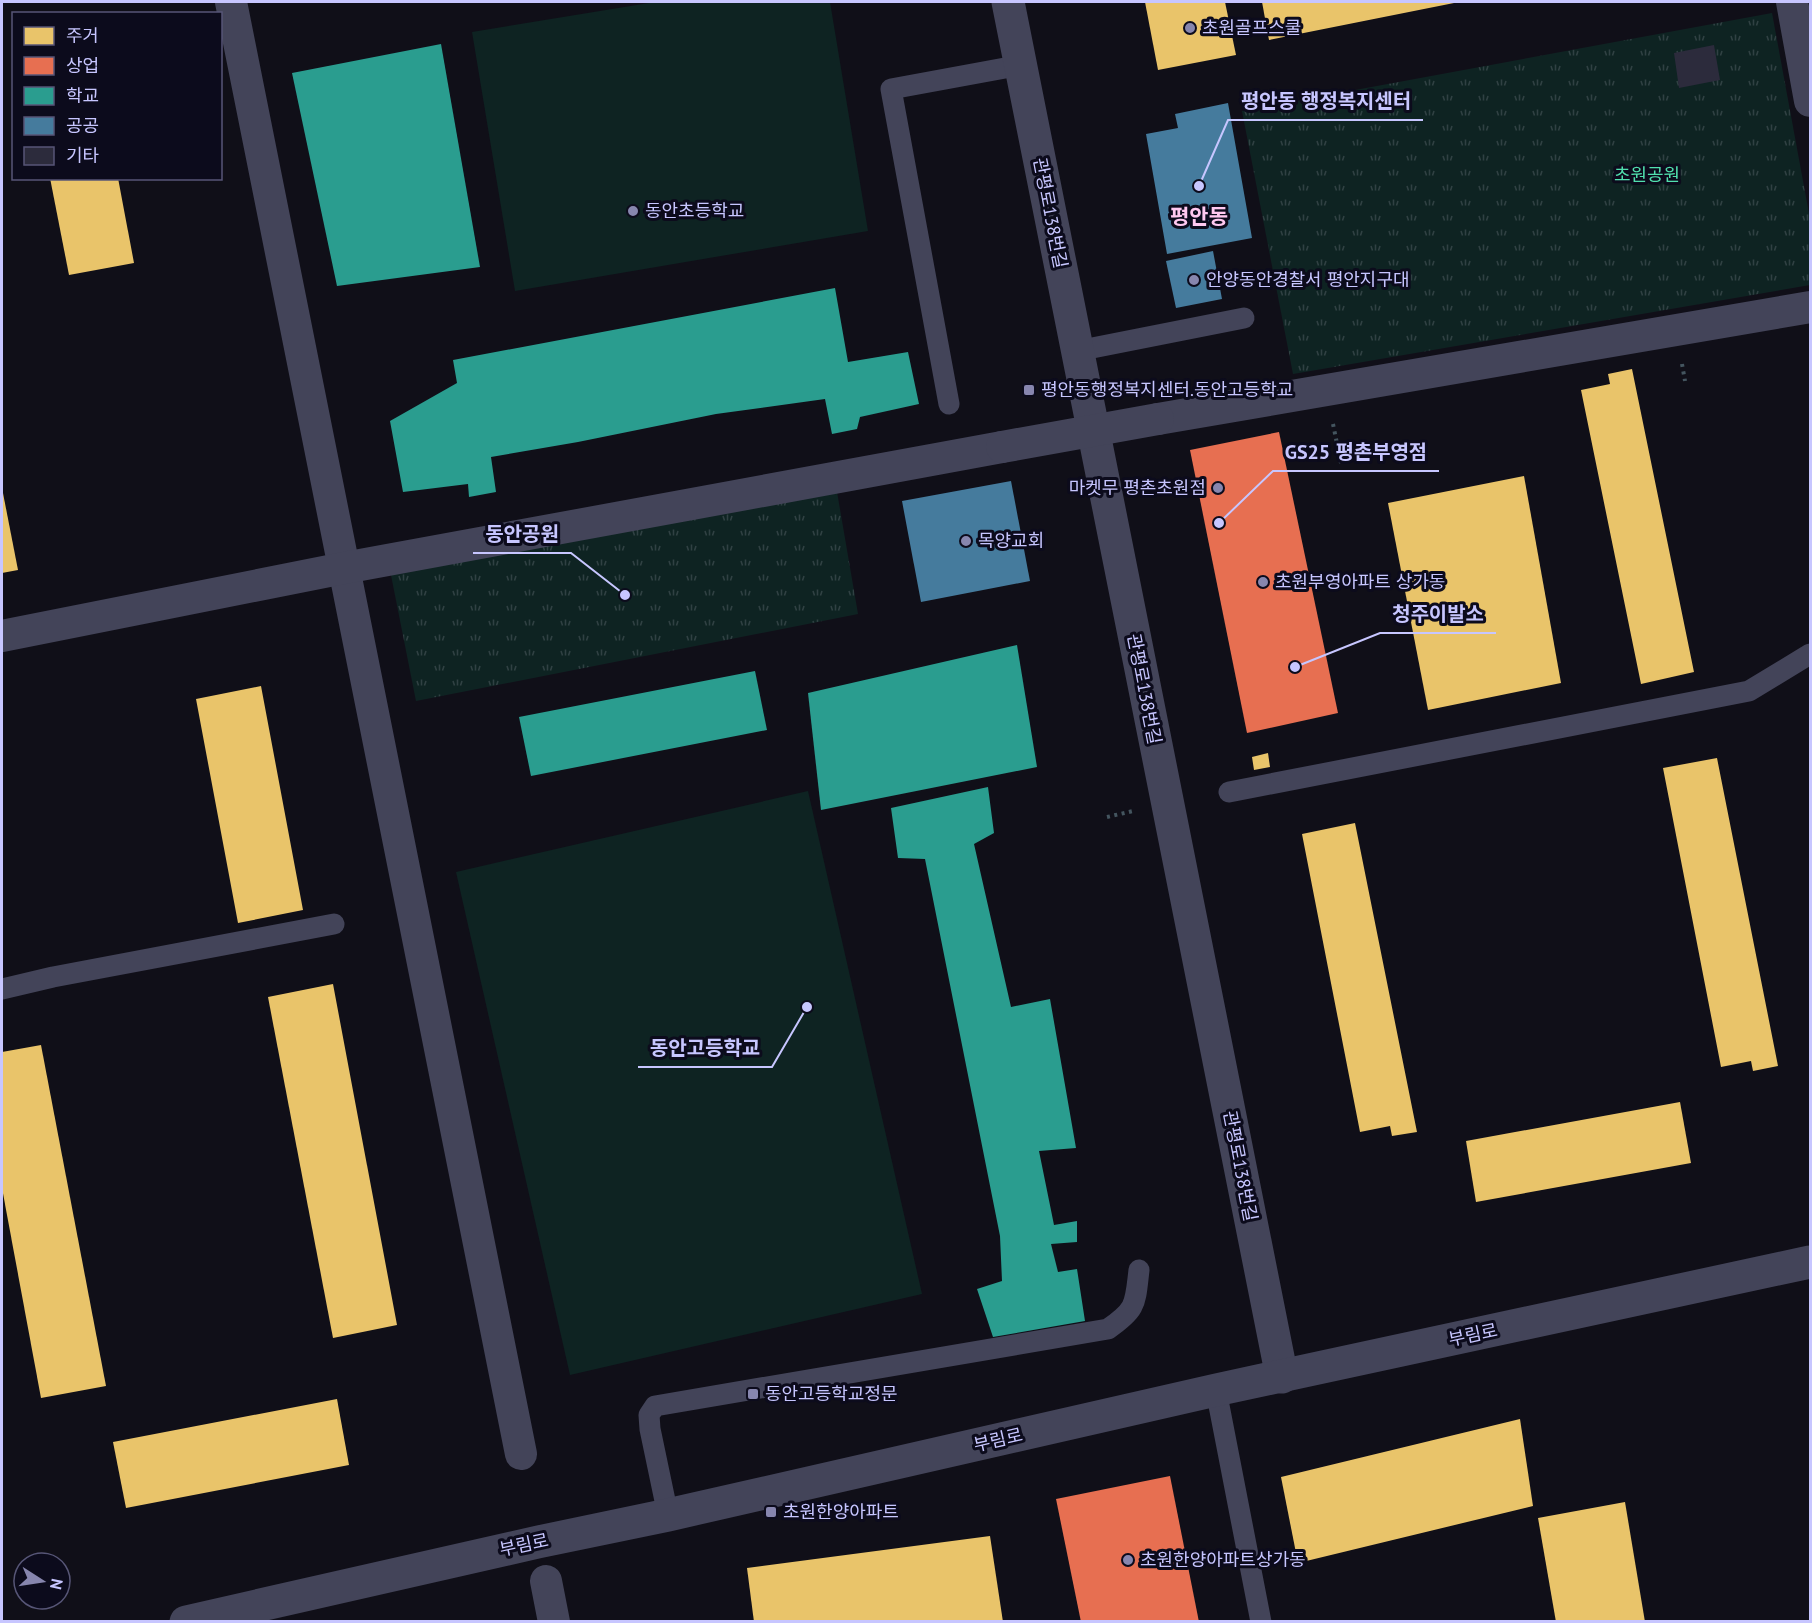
<svg xmlns="http://www.w3.org/2000/svg" width="1812" height="1623" font-family="'PT Sans','Noto Sans KR',sans-serif">
<style>
.grass{fill:#0e2322}
.park{fill:url(#park-tufts)}
.homes{fill:#e9c46a}
.shops{fill:#e76f51}
.schools{fill:#2a9d8f}
.public{fill:#457b9d}
.building{fill:#2c2b3c}
.lines{fill:none;stroke-linecap:round;stroke-linejoin:round}
.path{stroke:#44555f;stroke-width:4;stroke-dasharray:3 4.5;stroke-linecap:butt}
.service{stroke:#434459;stroke-width:21}
.pedestrian{stroke:#434459;stroke-width:32}
.minor{stroke:#434459;stroke-width:33}
.tertiary{stroke:#434459;stroke-width:33}
.pedestrian-bridge{stroke:#434459;stroke-width:32}
.poi-dot{fill:#8786ae;stroke:#0c0b1c;stroke-width:2}
.labels{text-anchor:middle;stroke-width:6;stroke-linejoin:round;paint-order:stroke}
.poi-label{font-size:18px;fill:#c7c6ff;stroke:#0c0b1c;text-anchor:start}
.park-label{font-size:18px;fill:#51e0ae;stroke:#0c0b1c}
.street-label{font-size:18px;fill:#c7c6ff;stroke:#0c0b1c}
.quarter-label{font-size:21px;font-weight:bold;fill:#ffc8f0;stroke:#0c0b1c}
.leader{fill:none;stroke:#c7c6ff;stroke-width:2}
.callout-dot{fill:#c7c6ff;stroke:#0c0b1c;stroke-width:2}
.callout-label{font-size:20px;text-anchor:middle;font-weight:bold;fill:#c7c6ff;stroke:#0c0b1c;stroke-width:6;stroke-linejoin:round;paint-order:stroke}
</style>
<defs>
<pattern id="park-tufts" width="24" height="20" patternUnits="userSpaceOnUse" patternTransform="scale(1.5)"><rect width="24" height="20" fill="#0e2322"/><path d="M3 7l-1-3M5 7V3M7 7l1-3M15 17l-1-3M17 17v-4M19 17l1-3" fill="none" stroke="#304143"/></pattern>
</defs>
<rect width="100%" height="100%" fill="#100f18"/>
<g class="grass">
<polygon points="655,2 830,2 868,231 515,291 472,32"/>
<polygon points="808,791 922,1294 570,1375 456,872"/>
</g>
<g class="park">
<polygon points="1772,13 1810,219 1810,285 1293,374 1242,111"/>
<polygon points="837,492 858,614 416,701 391,575"/>
</g>
<g class="homes">
<polygon points="1145,2 1225,2 1236,55 1158,70"/>
<polygon points="1262,2 1454,2 1454,3 1269,40"/>
<polygon points="50,178 118,178 134,263 69,275"/>
<polygon points="1632,369 1694,672 1641,684 1581,390 1610,384 1608,374"/>
<polygon points="1524,476 1561,683 1428,710 1388,503"/>
<polygon points="2,488 18,570 2,573"/>
<polygon points="261,686 303,910 238,923 196,699"/>
<polygon points="1268,753 1270,767 1254,770 1252,757"/>
<polygon points="1717,758 1778,1066 1753,1071 1751,1061 1721,1067 1663,768"/>
<polygon points="1355,823 1417,1132 1392,1136 1390,1126 1360,1132 1302,834"/>
<polygon points="333,984 397,1325 333,1338 268,997"/>
<polygon points="41,1045 106,1386 41,1398 2,1188 2,1052"/>
<polygon points="1680,1102 1691,1163 1476,1202 1466,1141"/>
<polygon points="337,1399 349,1465 126,1508 113,1442"/>
<polygon points="1520,1419 1533,1506 1298,1563 1281,1477"/>
<polygon points="1625,1502 1645,1622 1556,1622 1538,1518"/>
<polygon points="990,1536 1003,1622 754,1622 747,1568"/>
</g>
<g class="shops">
<polygon points="1279,432 1338,713 1247,733 1190,450"/>
<polygon points="1170,1476 1199,1622 1081,1622 1056,1499"/>
</g>
<g class="schools">
<polygon points="441,44 480,267 337,286 292,73"/>
<polygon points="835,288 848,362 908,352 919,404 860,417 857,429 832,434 825,399 716,414 578,442 491,457 496,492 469,497 468,484 403,492 390,421 457,383 453,360"/>
<polygon points="1017,645 1037,767 821,810 808,693"/>
<polygon points="755,671 767,730 531,776 519,717"/>
<polygon points="988,787 994,833 974,844 1011,1007 1050,999 1076,1148 1039,1151 1054,1225 1077,1221 1077,1242 1051,1244 1058,1272 1077,1269 1085,1321 993,1337 977,1289 1002,1281 1000,1236 925,859 898,858 891,808"/>
</g>
<g class="public">
<polygon points="1228,103 1252,238 1167,254 1146,134 1178,128 1175,114"/>
<polygon points="1213,251 1222,299 1176,308 1166,261"/>
<polygon points="1011,481 1030,581 921,602 902,501"/>
</g>
<polygon class="building" points="1714,45 1720,80 1679,88 1674,53"/>
<g class="lines">
<g class="path">
<polyline points="1682,364 1685,381"/>
<polyline points="1333,424 1341,463"/>
<polyline points="1107,817 1133,811"/>
</g>
<g class="service">
<polyline points="1077,351 1244,318"/>
<polyline points="949,404 891,89 1021,65"/>
<polyline points="1229,792 1749,691 1810,654"/>
<polyline points="2,989 53,977 334,924"/>
<polyline points="1216,1390 1261,1622"/>
<path d="M 668,1515 L 650,1429 L 649,1415 L 655,1406 L 1108,1329 C 1137,1309 1135,1304 1139,1270"/>
</g>
<g class="pedestrian">
<polyline points="231,2 521,1454"/>
<polyline points="1792,2 1810,101"/>
<polyline points="1158,419 1810,307"/>
<polyline points="2,636 344,568 1002,447"/>
<polyline points="546,1581 554,1622"/>
</g>
<polyline class="minor" points="1008,2 1282,1377"/>
<polyline class="tertiary" points="186,1622 538,1542 668,1515 1216,1390 1810,1262"/>
<polyline class="pedestrian-bridge" points="1002,447 1158,419"/>
</g>
<g class="poi-dot">
<circle cx="1190" cy="28" r="6"/>
<circle cx="633" cy="211" r="6"/>
<circle cx="1194" cy="280" r="6"/>
<rect x="1023" y="384" width="12" height="12" rx="3"/>
<circle cx="1218" cy="488" r="6"/>
<circle cx="966" cy="541" r="6"/>
<circle cx="1263" cy="582" r="6"/>
<rect x="747" y="1388" width="12" height="12" rx="3"/>
<rect x="765" y="1506" width="12" height="12" rx="3"/>
<circle cx="1128" cy="1560" r="6"/>
</g>
<g class="labels">
<g class="poi-label">
<text x="1202" y="34">초원골프스쿨</text>
<text x="645" y="217">동안초등학교</text>
<text x="1206" y="286">안양동안경찰서 평안지구대</text>
<text x="1041" y="396">평안동행정복지센터.동안고등학교</text>
<text x="1206" y="494" text-anchor="end">마켓무 평촌초원점</text>
<text x="978" y="547">목양교회</text>
<text x="1275" y="588">초원부영아파트 상가동</text>
<text x="765" y="1400">동안고등학교정문</text>
<text x="783" y="1518">초원한양아파트</text>
<text x="1140" y="1566">초원한양아파트상가동</text>
</g>
<g class="park-label">
<text x="1647" y="181">초원공원</text>
</g>
<g class="street-label">
<text transform="translate(1050 213) rotate(79)" y="6">관평로138번길</text>
<text transform="translate(1144 689) rotate(79)" y="6">관평로138번길</text>
<text transform="translate(1240 1166) rotate(79)" y="6">관평로138번길</text>
<text transform="translate(1473 1335) rotate(-12)" y="6">부림로</text>
<text transform="translate(998 1440) rotate(-13)" y="6">부림로</text>
<text transform="translate(524 1545) rotate(-12)" y="6">부림로</text>
</g>
<g class="quarter-label">
<text x="1199" y="224">평안동</text>
</g>
</g>
<path class="leader" d="M1199 186L1228 120H1423M1219 523L1273 471H1439M625 595L571 553H473M1295 667L1380 633H1496M807 1007L772 1067H638"/>
<g class="callout-dot">
<circle cx="1199" cy="186" r="6"/>
<circle cx="1219" cy="523" r="6"/>
<circle cx="625" cy="595" r="6"/>
<circle cx="1295" cy="667" r="6"/>
<circle cx="807" cy="1007" r="6"/>
</g>
<g class="callout-label">
<text x="1326" y="108">평안동 행정복지센터</text>
<text x="1356" y="459">GS25 평촌부영점</text>
<text x="522" y="541">동안공원</text>
<text x="1438" y="621">청주이발소</text>
<text x="705" y="1055">동안고등학교</text>
</g>
<rect width="1812" height="1623" fill="none" stroke="#c7c6ff" stroke-width="6"/>
<rect x="12" y="12" width="210" height="168" fill="#0c0b1c" stroke="#575677" stroke-width="1.5"/>
<rect x="24" y="27" width="30" height="18" fill="#e9c46a" stroke="#575677" stroke-width="1.5"/>
<text x="66" y="42" font-size="18" fill="#c7c6ff">주거</text>
<rect x="24" y="57" width="30" height="18" fill="#e76f51" stroke="#575677" stroke-width="1.5"/>
<text x="66" y="72" font-size="18" fill="#c7c6ff">상업</text>
<rect x="24" y="87" width="30" height="18" fill="#2a9d8f" stroke="#575677" stroke-width="1.5"/>
<text x="66" y="102" font-size="18" fill="#c7c6ff">학교</text>
<rect x="24" y="117" width="30" height="18" fill="#457b9d" stroke="#575677" stroke-width="1.5"/>
<text x="66" y="132" font-size="18" fill="#c7c6ff">공공</text>
<rect x="24" y="147" width="30" height="18" fill="#2c2b3c" stroke="#575677" stroke-width="1.5"/>
<text x="66" y="162" font-size="18" fill="#c7c6ff">기타</text>
<g transform="translate(42 1581) rotate(102)"><circle r="28" fill="#0c0b1c" stroke="#575677" stroke-width="1.5"/>
<path d="M0-4.5L10 22L0 15L-10 22Z" fill="#8786ae"/>
<text y="-9" font-size="16" font-weight="bold" text-anchor="middle" fill="#c7c6ff">N</text>
</g>
</svg>
